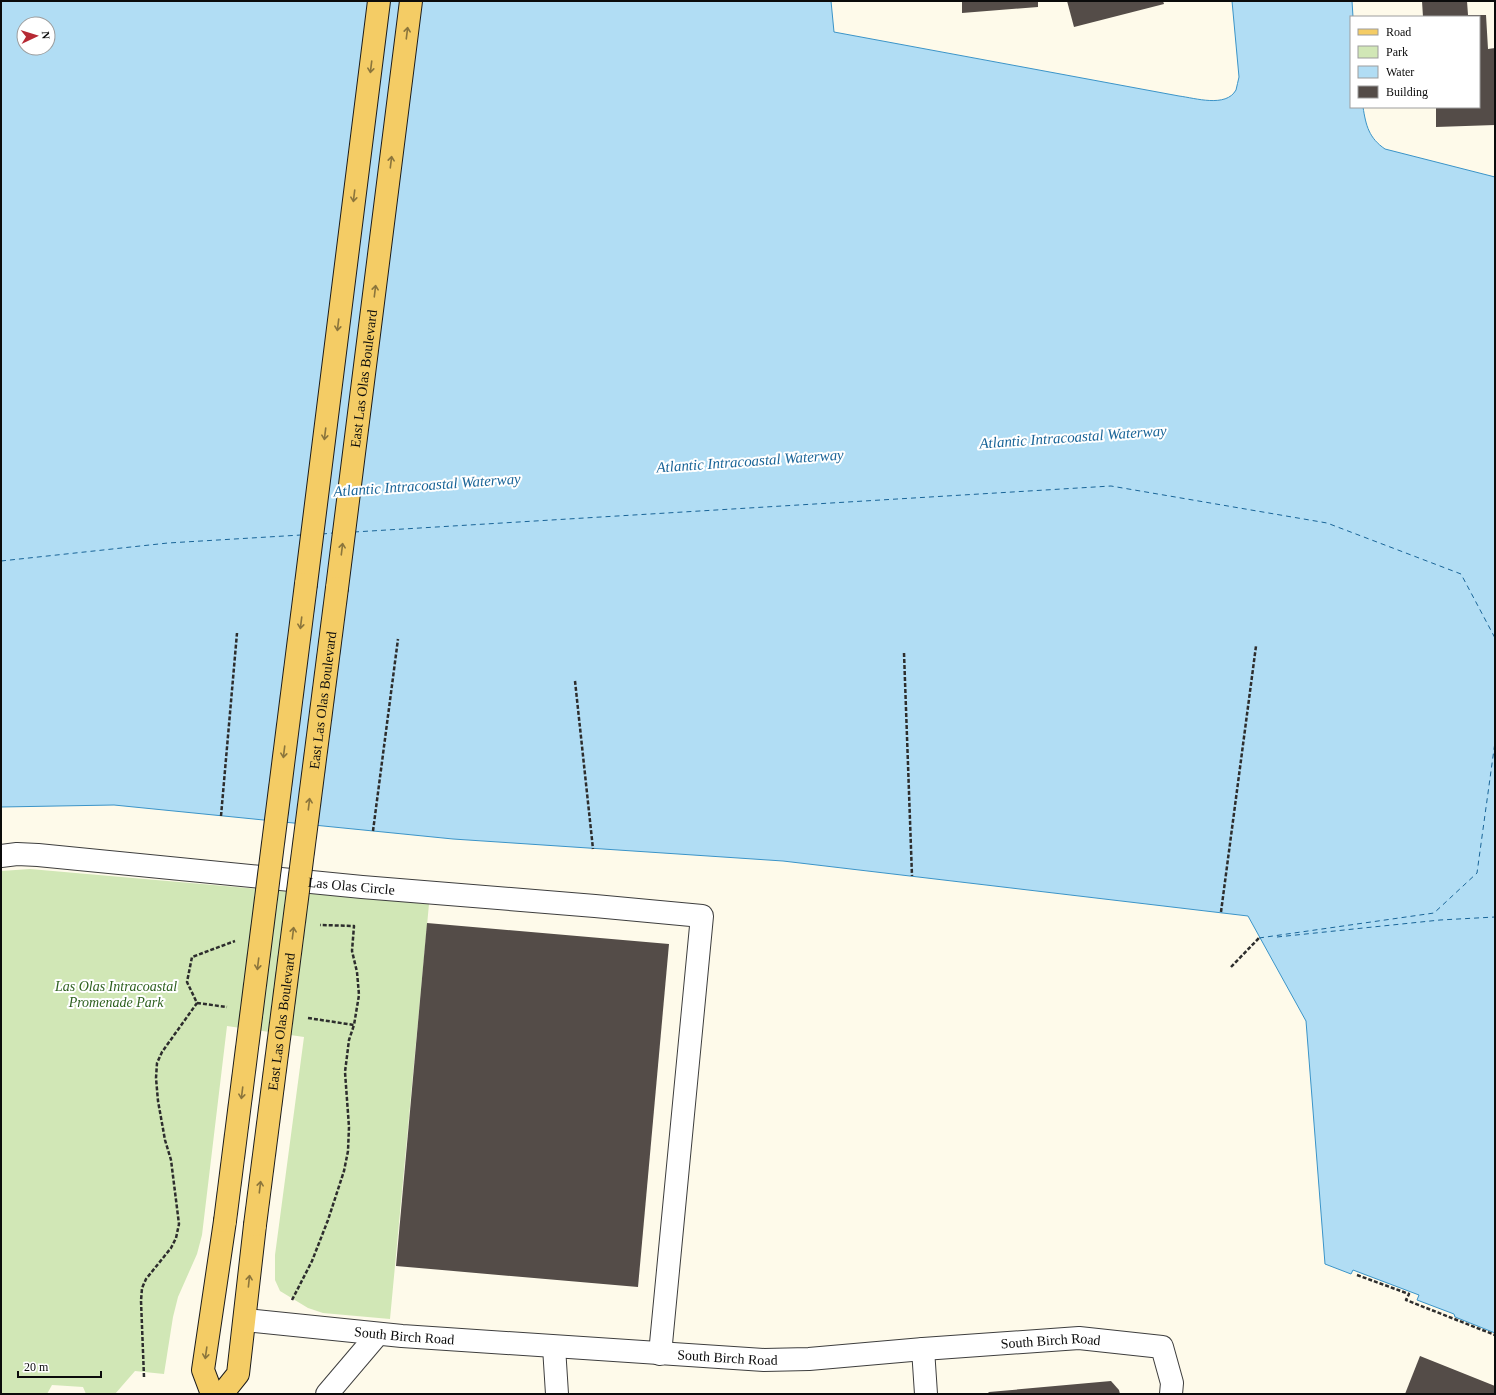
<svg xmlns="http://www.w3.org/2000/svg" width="1496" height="1395" font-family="'Times New Roman',serif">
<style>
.green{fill:#d1e7b6}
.water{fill:#b1ddf4;stroke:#3b94c8;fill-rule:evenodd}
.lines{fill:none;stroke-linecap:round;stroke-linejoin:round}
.ferry{stroke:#1a6598;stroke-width:1;stroke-dasharray:5 4;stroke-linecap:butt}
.building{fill:#544c48}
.minor-casing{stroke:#3e3e3e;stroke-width:24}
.major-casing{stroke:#1c1c1c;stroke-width:24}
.path{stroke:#2d2d2d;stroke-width:2.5;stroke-dasharray:4 2;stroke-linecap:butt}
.minor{stroke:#fff;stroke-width:22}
.major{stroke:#f4cc65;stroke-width:22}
.major-bridge-casing{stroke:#1c1c1c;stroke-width:24;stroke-linecap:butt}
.major-bridge{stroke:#f4cc65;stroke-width:22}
.oneway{stroke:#8b753c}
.labels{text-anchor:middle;stroke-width:4;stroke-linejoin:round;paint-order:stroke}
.street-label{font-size:14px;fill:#0b0b0b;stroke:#fff}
.park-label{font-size:14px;font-style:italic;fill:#2e601f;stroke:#fff}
.water-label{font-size:15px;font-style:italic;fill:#1a6598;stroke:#fff}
</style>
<rect width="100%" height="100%" fill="#fefaea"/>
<polygon class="green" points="30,869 429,904 390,1319 323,1313 308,1308 280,1291 275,1280 275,1255 304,1037 227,1026 202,1235 197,1254 178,1297 173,1317 164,1374 135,1371 115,1394 86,1394 83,1387 52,1385 47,1394 1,1394 1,871"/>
<path class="water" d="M 1,1 L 831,1 L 834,32 L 1179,96 C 1195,98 1226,108 1236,90 C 1237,86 1238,81 1239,77 L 1232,1 L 1352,1 L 1353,17 L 1351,17 L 1351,107 L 1363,107 C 1366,126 1369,138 1385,149 L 1495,177 L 1495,1333 L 1455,1317 L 1454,1314 L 1417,1300 L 1419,1295 L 1353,1270 L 1351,1274 L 1325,1264 L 1306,1021 L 1248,916 L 783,861 L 453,839 L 114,805 L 1,807 ZM 24,24 L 48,24 L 48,48 L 24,48 Z"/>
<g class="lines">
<g class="ferry">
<polyline points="354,532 1111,486 1327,523 1461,574 1495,638"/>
<polyline points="322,534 333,533"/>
<polyline points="1,561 168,543 301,535"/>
<polyline points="1277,937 1440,920 1495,917"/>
<polyline points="1259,938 1434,913 1477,873 1495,742"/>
</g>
</g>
<g class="building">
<polygon points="962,1 1038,1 1038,7 962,13"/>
<polygon points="1067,1 1163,1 1164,4 1074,27"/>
<polygon points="1422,1 1467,1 1468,15 1486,15 1488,49 1495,48 1495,125 1436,127 1436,107 1479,107 1479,17 1423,17"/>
<polygon points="427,923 669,944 638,1287 396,1266"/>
<polygon points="1420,1356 1495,1386 1495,1394 1405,1394"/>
<polygon points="1111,1381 1119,1390 1120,1394 987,1394 989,1392"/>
</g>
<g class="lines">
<defs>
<g id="minor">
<path id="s1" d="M 1,856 L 17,854 L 38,855 L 362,887 L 595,906 L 702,916 L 660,1354"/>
<path id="s2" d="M 245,1320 L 402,1336 L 764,1360 L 809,1359 L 923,1349 L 1079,1338 L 1162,1347 L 1172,1383 L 1171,1394"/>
<polyline points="554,1347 557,1394"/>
<polyline points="923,1349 926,1394"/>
<polyline points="327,1394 378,1334"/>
</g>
<g id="major">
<polyline points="306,584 379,1"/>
<path id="s3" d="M 337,588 L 411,1"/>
<polyline points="212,1394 203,1370 225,1221"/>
<polyline points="222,1394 238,1374 255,1225"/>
</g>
</defs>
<use href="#minor" class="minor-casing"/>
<use href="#major" class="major-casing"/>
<g class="path">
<polyline points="904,653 912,876"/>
<polyline points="575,681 593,849"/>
<polyline points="221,816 237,633"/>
<polyline points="373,831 398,639"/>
<polyline points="1221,912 1256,646"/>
<polyline points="1231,967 1259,938"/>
<polyline points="197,1003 227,1007"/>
<polyline points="308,1018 354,1025 359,995 357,972 352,951 354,926 320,925"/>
<polyline points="1357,1275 1409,1294 1406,1300 1495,1335"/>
<polyline points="292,1300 312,1261 328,1220 344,1171 348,1151 349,1127 345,1072 349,1040 354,1025"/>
<polyline points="144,1377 141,1301 142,1288 146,1279 171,1248 176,1238 179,1224 171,1160 165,1140 158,1101 156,1078 157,1063 162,1052 197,1003 187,982 192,957 235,941"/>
</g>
<use href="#minor" class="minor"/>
<use href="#major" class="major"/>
<defs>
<g id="major-bridge">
<polyline points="225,1221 306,584"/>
<path id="s4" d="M 255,1225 L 337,588"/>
</g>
</defs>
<use href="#major-bridge" class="major-bridge-casing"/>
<use href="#major-bridge" class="major-bridge"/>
</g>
<defs><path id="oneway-shaft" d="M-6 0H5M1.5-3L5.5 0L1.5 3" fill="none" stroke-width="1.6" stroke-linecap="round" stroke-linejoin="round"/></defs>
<g class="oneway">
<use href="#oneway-shaft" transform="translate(407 33) rotate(-83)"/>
<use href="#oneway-shaft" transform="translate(371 67) rotate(97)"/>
<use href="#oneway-shaft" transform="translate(391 162) rotate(-83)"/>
<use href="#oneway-shaft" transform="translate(354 196) rotate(97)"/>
<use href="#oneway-shaft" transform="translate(375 291) rotate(-83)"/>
<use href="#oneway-shaft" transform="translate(338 325) rotate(97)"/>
<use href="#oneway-shaft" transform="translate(325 434) rotate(97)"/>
<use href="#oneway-shaft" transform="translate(342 549) rotate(-83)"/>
<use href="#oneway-shaft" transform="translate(301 623) rotate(97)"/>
<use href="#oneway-shaft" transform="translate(284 752) rotate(97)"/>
<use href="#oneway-shaft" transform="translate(309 804) rotate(-83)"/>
<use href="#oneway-shaft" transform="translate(293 933) rotate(-83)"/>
<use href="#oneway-shaft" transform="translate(258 964) rotate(97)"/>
<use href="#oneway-shaft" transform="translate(242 1093) rotate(97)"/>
<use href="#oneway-shaft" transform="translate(260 1187) rotate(-83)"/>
<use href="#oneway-shaft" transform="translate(249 1281) rotate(-84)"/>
<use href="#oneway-shaft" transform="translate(206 1353) rotate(98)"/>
</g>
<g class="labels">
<g class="street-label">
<text dy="5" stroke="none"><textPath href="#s3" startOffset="211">East Las Olas Boulevard</textPath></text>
<text dy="5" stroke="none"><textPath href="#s4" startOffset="529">East Las Olas Boulevard</textPath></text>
<text dy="5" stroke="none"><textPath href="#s1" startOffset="352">Las Olas Circle</textPath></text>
<text dy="5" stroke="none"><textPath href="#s4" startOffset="205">East Las Olas Boulevard</textPath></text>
<text dy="5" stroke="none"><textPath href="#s2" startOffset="160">South Birch Road</textPath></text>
<text dy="5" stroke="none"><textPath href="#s2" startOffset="808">South Birch Road</textPath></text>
<text dy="5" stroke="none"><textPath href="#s2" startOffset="484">South Birch Road</textPath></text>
</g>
<g class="park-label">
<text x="116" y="991">Las Olas Intracoastal<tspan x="116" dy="16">Promenade Park</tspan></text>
</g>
<g class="water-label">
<text transform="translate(1073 437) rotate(-4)" y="5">Atlantic Intracoastal Waterway</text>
<text transform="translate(750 461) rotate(-4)" y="5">Atlantic Intracoastal Waterway</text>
<text transform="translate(427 485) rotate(-4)" y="5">Atlantic Intracoastal Waterway</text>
</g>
</g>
<rect width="1496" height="1395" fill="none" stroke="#0b0b0b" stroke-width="4"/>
<rect x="1350" y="16" width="130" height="92" fill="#ffffff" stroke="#9d9d9d"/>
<rect x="1358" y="29" width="20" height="6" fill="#f4cc65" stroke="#9d9d9d"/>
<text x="1386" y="36" font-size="12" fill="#0b0b0b">Road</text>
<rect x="1358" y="46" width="20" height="12" fill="#d1e7b6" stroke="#9d9d9d"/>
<text x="1386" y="56" font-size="12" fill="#0b0b0b">Park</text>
<rect x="1358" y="66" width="20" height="12" fill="#b1ddf4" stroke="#9d9d9d"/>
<text x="1386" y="76" font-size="12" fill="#0b0b0b">Water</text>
<rect x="1358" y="86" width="20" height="12" fill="#544c48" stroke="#9d9d9d"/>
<text x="1386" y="96" font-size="12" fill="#0b0b0b">Building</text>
<g transform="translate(36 36) rotate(86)"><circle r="19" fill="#ffffff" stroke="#9d9d9d"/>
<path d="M0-3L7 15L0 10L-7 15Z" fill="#b62934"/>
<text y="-6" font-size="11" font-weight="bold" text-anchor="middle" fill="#0b0b0b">N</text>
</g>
<path d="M18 1371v6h83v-6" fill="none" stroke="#0b0b0b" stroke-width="2"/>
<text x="24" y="1371" font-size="12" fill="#0b0b0b" stroke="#ffffff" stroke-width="3" paint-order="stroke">20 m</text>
</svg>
